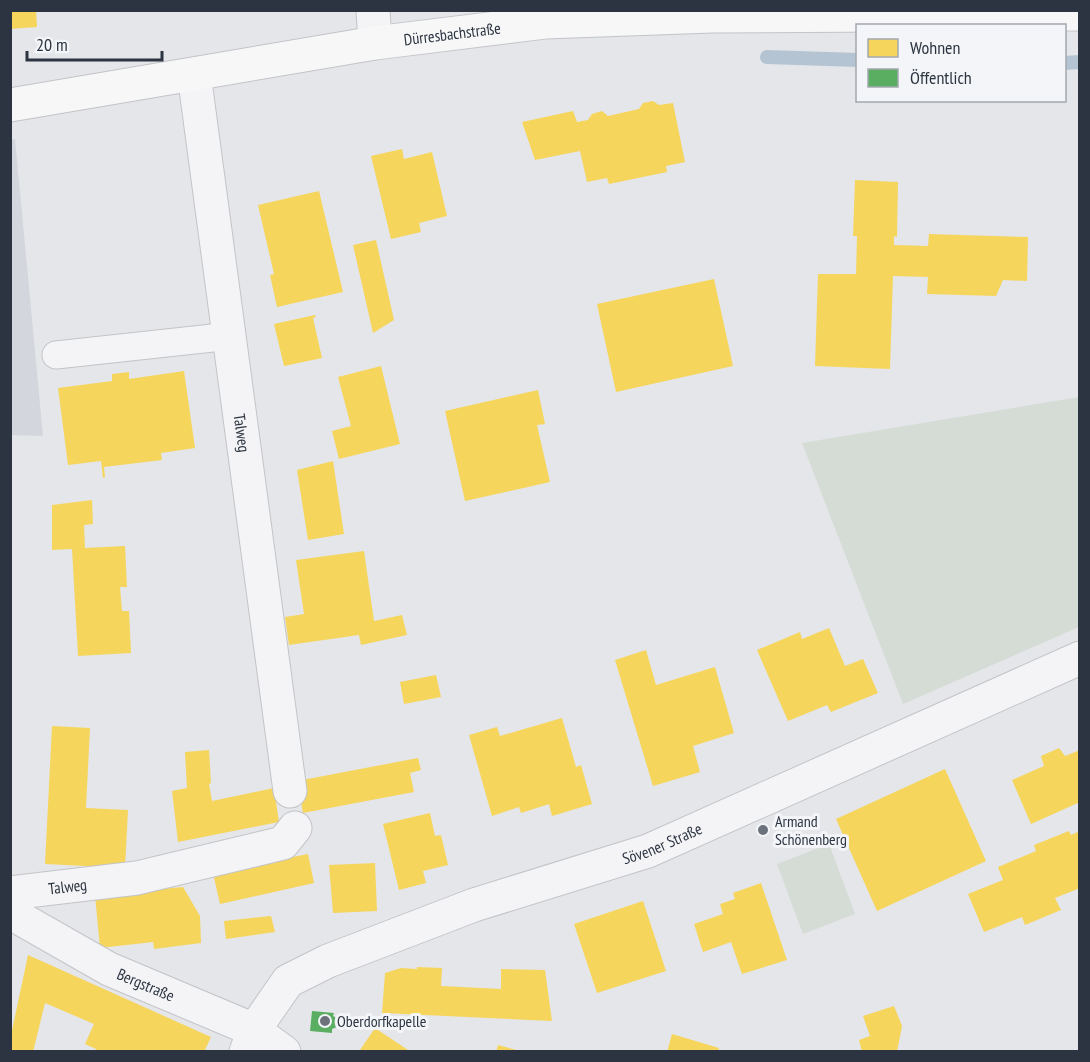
<svg xmlns="http://www.w3.org/2000/svg" width="1090" height="1062" font-family="'PT Sans Narrow',sans-serif">
<style>
.built{fill:#d3d6dc}
.green{fill:#d5dcd5}
.homes{fill:#f6d55c}
.public{fill:#5aae61}
.lines{fill:none;stroke-linecap:round;stroke-linejoin:round}
.stream{stroke:#b5c4d2;stroke-width:14}
.service-casing{stroke:#c2c4c7;stroke-width:29}
.minor-casing{stroke:#c2c4c7;stroke-width:35}
.secondary-casing{stroke:#c2c4c7;stroke-width:35}
.service{stroke:#f4f4f6;stroke-width:27}
.minor{stroke:#f4f4f6;stroke-width:33}
.secondary{stroke:#f7f7f8;stroke-width:33}
.poi-dot{fill:#6c727c;stroke:#f3f5f8;stroke-width:2}
.labels{text-anchor:middle;stroke-width:6;stroke-linejoin:round;paint-order:stroke}
.street-label{font-size:16px;fill:#2c3441;stroke:#f3f5f8}
.poi-label{font-size:16px;fill:#2c3441;stroke:#f3f5f8;text-anchor:start}
</style>
<rect width="100%" height="100%" fill="#e4e6e9"/>
<polygon class="built" points="15,139 43,436 11,435 10,140"/>
<g class="green">
<polygon points="1079,397 1079,627 903,704 802,443"/>
<polygon points="829,844 855,914 803,934 777,864"/>
</g>
<g class="homes">
<polygon points="10,10 36,10 37,27 10,29"/>
<polygon points="653,101 659,105 673,103 685,162 666,166 667,172 609,184 607,178 587,182 580,151 535,160 522,122 573,111 577,122 588,120 592,114 602,111 608,116 639,109 643,103"/>
<polygon points="402,149 404,159 432,152 447,216 419,223 421,232 391,239 371,156"/>
<polygon points="855,180 898,182 897,237 894,236 894,245 928,246 929,234 1028,237 1027,281 1003,280 996,296 927,294 928,277 893,276 890,369 815,366 818,274 856,274 857,236 853,236"/>
<polygon points="319,191 343,292 277,307 270,275 274,274 258,205"/>
<polygon points="376,240 394,320 373,333 353,245"/>
<polygon points="714,279 733,366 616,392 597,304"/>
<polygon points="315,315 316,317 313,318 322,358 284,366 274,324"/>
<polygon points="381,366 400,444 339,459 332,431 351,426 338,377"/>
<polygon points="184,371 195,448 161,453 162,460 104,467 105,477 103,478 101,461 68,465 58,388 112,381 112,374 129,372 129,379"/>
<polygon points="538,390 545,424 537,425 550,482 465,501 445,411"/>
<polygon points="333,461 344,534 308,540 297,470"/>
<polygon points="92,500 93,524 84,525 85,548 125,546 127,587 120,587 122,611 129,611 131,653 78,656 72,549 52,550 52,505"/>
<polygon points="364,551 374,621 402,615 407,635 361,645 359,635 289,645 285,617 304,614 296,560"/>
<polygon points="829,628 845,666 863,659 878,693 831,712 827,705 788,721 757,650 800,632 802,639"/>
<polygon points="646,650 656,685 715,667 734,733 693,746 700,772 653,786 615,660"/>
<polygon points="436,675 441,697 404,704 400,682"/>
<polygon points="562,718 576,767 581,765 592,804 552,816 549,804 521,813 519,807 492,816 469,735 497,727 500,736"/>
<polygon points="52,726 90,728 86,808 128,810 125,868 45,864"/>
<polygon points="1059,748 1065,756 1080,750 1080,802 1031,824 1012,780 1044,766 1041,756"/>
<polygon points="209,750 211,783 209,784 212,801 274,788 279,822 178,842 172,791 187,788 185,752"/>
<polygon points="418,758 421,770 410,773 414,792 303,813 297,781"/>
<polygon points="945,769 986,861 877,911 836,819"/>
<polygon points="430,813 435,836 441,835 448,865 423,871 426,883 399,890 383,824"/>
<polygon points="1069,831 1071,835 1080,831 1080,888 1055,898 1061,910 1025,925 1022,917 984,932 968,894 1003,880 998,867 1036,851 1034,845"/>
<polygon points="308,854 314,883 220,904 213,873"/>
<polygon points="375,863 377,911 333,913 329,865"/>
<polygon points="761,883 787,960 742,974 731,942 703,952 694,924 723,914 720,904 735,899 733,893"/>
<polygon points="183,887 200,916 201,943 154,949 153,942 100,948 95,895"/>
<polygon points="643,901 666,971 597,993 574,924"/>
<polygon points="271,916 275,932 226,939 224,921"/>
<polygon points="28,955 211,1037 204,1052 95,1052 96,1049 85,1044 94,1024 45,1003 33,1052 10,1052 10,1040"/>
<polygon points="417,967 442,968 441,986 501,989 501,969 545,970 552,1021 382,1013 385,973 401,968 417,969"/>
<polygon points="894,1006 902,1026 897,1052 862,1052 859,1040 870,1036 863,1016"/>
<polygon points="375,1028 411,1052 360,1050"/>
<polygon points="672,1034 719,1048 718,1052 667,1052"/>
<polygon points="498,1045 520,1051 520,1052 496,1052"/>
</g>
<polygon class="public" points="312,1011 334,1013 333,1016 339,1019 339,1026 332,1029 332,1033 310,1031"/>
<g class="lines">
<g class="stream">
<polyline points="767,57 858,60"/>
<polyline points="1064,63 1080,62"/>
</g>
<defs>
<polyline id="service" points="56,355 231,336"/>
<g id="minor">
<polyline points="373,10 375,43"/>
<path id="s1" d="M 194,74 L 290,791"/>
<path id="s2" d="M 10,893 L 137,878 L 283,843 L 295,828"/>
<path id="s3" d="M 10,909 L 23,920 L 109,969 L 254,1030 L 284,1052"/>
<path id="s4" d="M 246,1052 L 254,1030 L 288,981 L 328,961 L 474,905 L 648,851 L 1080,658"/>
</g>
<g id="secondary">
<path id="s5" d="M 10,105 L 375,43 L 545,22 L 712,16 L 1080,14"/>
</g>
</defs>
<use href="#service" class="service-casing"/>
<use href="#minor" class="minor-casing"/>
<use href="#secondary" class="secondary-casing"/>
<use href="#service" class="service"/>
<use href="#minor" class="minor"/>
<use href="#secondary" class="secondary"/>
</g>
<g class="poi-dot">
<circle cx="763" cy="830" r="6"/>
<circle cx="325" cy="1021" r="6"/>
</g>
<g class="labels">
<g class="street-label">
<text dy="6" stroke="none"><textPath href="#s5" startOffset="448">Dürresbachstraße</textPath></text>
<text dy="6" stroke="none"><textPath href="#s1" startOffset="362">Talweg</textPath></text>
<text dy="6" stroke="none"><textPath href="#s4" startOffset="482">Sövener Straße</textPath></text>
<text dy="6" stroke="none"><textPath href="#s2" startOffset="58">Talweg</textPath></text>
<text dy="6" stroke="none"><textPath href="#s3" startOffset="156">Bergstraße</textPath></text>
</g>
<g class="poi-label">
<text x="775" y="827">Armand<tspan x="775" dy="18">Schönenberg</tspan></text>
<text x="337" y="1027">Oberdorfkapelle</text>
</g>
</g>
<rect width="1090" height="1062" fill="none" stroke="#2c3441" stroke-width="24"/>
<rect x="856" y="24" width="210" height="78" fill="#f3f5f8" stroke="#a3a8af" stroke-width="1.5"/>
<rect x="868" y="39" width="30" height="18" fill="#f6d55c" stroke="#a3a8af" stroke-width="1.5"/>
<text x="910" y="54" font-size="18" fill="#2c3441">Wohnen</text>
<rect x="868" y="69" width="30" height="18" fill="#5aae61" stroke="#a3a8af" stroke-width="1.5"/>
<text x="910" y="84" font-size="18" fill="#2c3441">Öffentlich</text>
<path d="M27 51v9h135v-9" fill="none" stroke="#2c3441" stroke-width="3"/>
<text x="36" y="51" font-size="18" fill="#2c3441" stroke="#f3f5f8" stroke-width="4.5" paint-order="stroke">20 m</text>
</svg>
